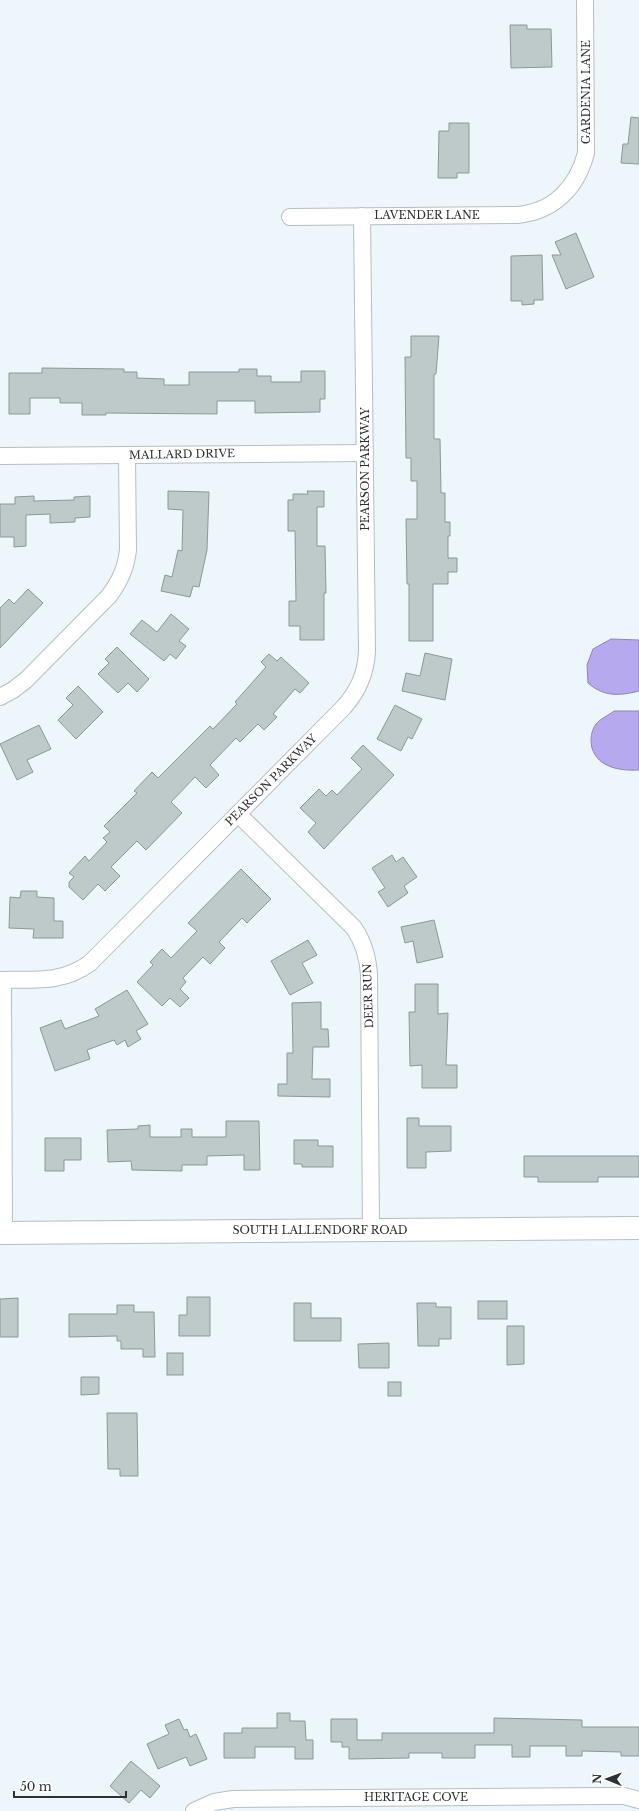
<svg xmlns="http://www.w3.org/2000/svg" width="639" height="1811" font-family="'Libre Baskerville',serif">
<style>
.water{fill:#b7a9ee;stroke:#8e85b6}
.building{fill:#bec9c9;stroke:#8d9797}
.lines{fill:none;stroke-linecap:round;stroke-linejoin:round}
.street-casing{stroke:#b5bec2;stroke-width:18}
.secondary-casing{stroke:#b5bec2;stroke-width:24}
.street{stroke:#fff;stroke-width:16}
.secondary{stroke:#fff;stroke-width:22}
.labels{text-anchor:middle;stroke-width:3;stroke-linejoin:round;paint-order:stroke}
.street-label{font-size:11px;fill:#2e3133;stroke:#fff}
</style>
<rect width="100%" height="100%" fill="#edf6fb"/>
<g class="water">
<path d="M 611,639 L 639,640 L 639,691 C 619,696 604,697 588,683 L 587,665 L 593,649 Z"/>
<path d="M 614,711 L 639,711 L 639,770 C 621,771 598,768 592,748 C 590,740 591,731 596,724 C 600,719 609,715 614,711 Z"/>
</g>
<g class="building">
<polygon points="510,25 527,25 527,29 551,29 552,67 511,68"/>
<polygon points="631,117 639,118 639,164 621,163 623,144 628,144"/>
<polygon points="449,123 469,123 469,173 457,173 457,178 438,178 439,131 449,131"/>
<polygon points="576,233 594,277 566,289 552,255 561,255 555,242"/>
<polygon points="542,255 543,300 534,300 534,304 522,305 522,301 511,301 511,256"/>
<polygon points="411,336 439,336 436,374 434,374 434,439 440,439 441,493 445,493 445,522 450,522 450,536 448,536 448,558 457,558 457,572 448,572 448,584 433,584 433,641 409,641 409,584 407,584 406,519 417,519 417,481 411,481 411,458 406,458 405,357 411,357"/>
<polygon points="42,368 124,369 124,372 137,372 137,378 164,379 164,385 189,385 189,372 239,372 239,369 257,369 257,376 271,376 271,382 301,382 301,371 325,371 325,399 320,399 320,412 255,413 255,401 217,401 217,414 106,413 106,415 82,415 82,403 60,403 60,398 30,398 30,414 9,414 9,373 42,373"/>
<polygon points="168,491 209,492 207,550 199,587 193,586 190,597 161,591 165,575 172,577 178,550 182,551 183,510 168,509"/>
<polygon points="307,491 324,491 324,507 317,507 317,546 325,546 326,593 324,593 324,640 300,640 300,626 289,626 289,601 296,601 295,531 288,531 288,500 293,500 293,494 308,494"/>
<polygon points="34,496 34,501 74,500 74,497 90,496 90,517 75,518 75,522 50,523 50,514 26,515 26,546 14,547 14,537 0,537 0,504 15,504 15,497"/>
<polygon points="28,589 43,603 0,648 0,608 9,599 14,604"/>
<polygon points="171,614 189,629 179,641 186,646 176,659 170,654 164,661 130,634 142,620 157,632"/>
<polygon points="117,647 149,679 137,692 128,683 118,693 98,674 109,663 105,659"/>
<polygon points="425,653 452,659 445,700 402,691 406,673 420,676"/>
<polygon points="269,654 277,661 281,657 309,683 300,693 295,689 273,714 277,717 264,730 258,724 240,742 236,738 210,765 219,775 206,788 195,777 171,802 182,813 146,850 137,841 111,867 120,876 105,891 98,884 83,900 69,887 69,882 74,877 69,873 85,856 89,861 107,842 103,838 110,832 104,826 137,793 134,791 152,772 158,778 210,726 213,729 237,704 235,702 266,667 261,662"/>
<polygon points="78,686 103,712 76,739 58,720 73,705 66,698"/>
<polygon points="395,705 422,719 412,739 408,737 401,751 377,739"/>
<polygon points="39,725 51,749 27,760 33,772 17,780 0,744"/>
<polygon points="363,745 394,775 324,849 308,832 316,823 300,808 319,789 326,796 332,790 337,795 362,769 351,758"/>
<polygon points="392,855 396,862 403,857 417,877 404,886 408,893 388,907 378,892 385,888 372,868"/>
<polygon points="241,869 271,899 247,923 242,918 219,942 225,948 210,964 203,957 183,978 186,982 180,989 189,998 180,1007 170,998 162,1006 137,982 153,965 150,962 162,949 171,958 197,931 188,923"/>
<polygon points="21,891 37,891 37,897 54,898 54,921 63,921 63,938 33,938 34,929 9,928 10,897 20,898"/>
<polygon points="434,920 443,957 417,963 413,941 405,943 401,927"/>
<polygon points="308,940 317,955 302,963 313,983 290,995 271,961"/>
<polygon points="415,984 438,984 438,1014 448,1013 446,1065 457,1065 457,1088 422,1088 422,1065 410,1066 409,1012 415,1012"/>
<polygon points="127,990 148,1024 136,1031 141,1039 128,1047 125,1040 117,1045 114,1040 87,1050 90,1059 55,1071 40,1028 61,1020 65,1029 99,1016 95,1009"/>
<polygon points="321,1002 321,1029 328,1029 329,1047 313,1047 312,1079 330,1079 330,1097 278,1096 278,1084 287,1084 287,1053 293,1053 292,1003"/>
<polygon points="407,1118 419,1118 419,1126 451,1126 451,1151 426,1152 426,1168 407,1168"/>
<polygon points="226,1121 259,1121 260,1170 244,1170 244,1155 207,1156 207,1165 182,1165 182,1171 132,1170 131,1161 108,1162 107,1130 138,1129 138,1126 150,1125 150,1137 181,1137 181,1129 192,1129 192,1137 226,1137"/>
<polygon points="45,1138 81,1138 81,1160 64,1160 64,1171 45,1171"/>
<polygon points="294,1140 318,1140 318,1146 333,1146 333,1167 302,1167 302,1164 294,1164"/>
<polygon points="524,1156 639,1156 639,1177 598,1177 598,1182 538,1182 538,1177 524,1177"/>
<polygon points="187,1297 210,1297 210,1336 179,1336 179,1315 187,1315"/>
<polygon points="18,1298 18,1337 0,1337 0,1299"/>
<rect x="478" y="1301" width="29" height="18"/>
<polygon points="294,1303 311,1303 311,1318 341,1318 341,1341 294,1341"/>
<polygon points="417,1303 436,1303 436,1307 451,1307 451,1339 439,1339 439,1346 418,1346"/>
<polygon points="117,1305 134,1305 134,1312 154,1312 155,1357 143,1357 143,1349 121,1349 121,1341 117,1341 117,1336 69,1337 69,1314 117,1314"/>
<polygon points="507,1326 524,1326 524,1364 507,1365"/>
<polygon points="389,1343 389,1368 359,1368 358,1344"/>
<rect x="167" y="1353" width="16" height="22"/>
<polygon points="81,1377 99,1377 99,1394 81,1395"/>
<rect x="388" y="1382" width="13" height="14"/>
<polygon points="107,1413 137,1413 138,1476 120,1476 120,1469 108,1469"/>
<polygon points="277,1713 290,1713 290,1721 305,1721 306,1740 313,1740 313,1759 295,1759 295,1747 255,1747 255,1758 224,1758 224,1733 242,1733 242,1728 277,1728"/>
<polygon points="494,1718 582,1720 582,1727 639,1727 639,1756 621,1756 621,1752 582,1751 582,1756 566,1756 566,1746 530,1746 530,1757 512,1757 512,1745 475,1745 475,1758 442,1758 442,1753 409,1753 409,1758 349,1759 349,1747 342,1747 342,1742 331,1742 331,1719 357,1719 357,1740 382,1740 382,1733 494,1733"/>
<polygon points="179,1719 184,1730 187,1729 190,1737 196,1734 207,1759 190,1766 186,1757 158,1769 147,1744 169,1734 165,1725"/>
<polygon points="131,1761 160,1786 150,1798 141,1790 129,1803 110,1786"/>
</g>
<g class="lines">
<defs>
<g id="street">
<path d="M 290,217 L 517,215 C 553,212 577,188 586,153 L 585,0"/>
<polyline points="0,456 365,453"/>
<path d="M 0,697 L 13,690 L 26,680 L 109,596 C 120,581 126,568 128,550 L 127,455"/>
<path d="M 238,814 L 354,928 C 364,943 368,957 369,975 L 371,1230"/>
<path d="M 0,980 C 33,979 62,984 90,963 L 344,707 C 359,690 366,673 367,651 L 362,216"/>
<polyline points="3,980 4,1233"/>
<polyline points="194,1811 214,1802 233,1799 606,1796 624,1796 639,1800"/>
</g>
<polyline id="secondary" points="0,1233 639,1228"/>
</defs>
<use href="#street" class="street-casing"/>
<use href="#secondary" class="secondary-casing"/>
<use href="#street" class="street"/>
<use href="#secondary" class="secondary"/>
</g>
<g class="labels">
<g class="street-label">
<text transform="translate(586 92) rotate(-90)" y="4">GARDENIA LANE</text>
<text x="427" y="219">LAVENDER LANE</text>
<text transform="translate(182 454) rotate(-1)" y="4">MALLARD DRIVE</text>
<text transform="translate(365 469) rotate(-90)" y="4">PEARSON PARKWAY</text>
<text transform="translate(271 780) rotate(-45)" y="4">PEARSON PARKWAY</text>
<text transform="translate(368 996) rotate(-92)" y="4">DEER RUN</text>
<text x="320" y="1234">SOUTH LALLENDORF ROAD</text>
<text x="416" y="1801">HERITAGE COVE</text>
</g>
</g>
<g transform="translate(607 1779) rotate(271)" stroke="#ffffff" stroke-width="3" paint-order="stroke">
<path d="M0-3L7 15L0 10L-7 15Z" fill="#2e3133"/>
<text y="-6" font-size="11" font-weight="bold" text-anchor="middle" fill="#2e3133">N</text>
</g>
<path d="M14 1791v6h112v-6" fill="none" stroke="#2e3133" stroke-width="2"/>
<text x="20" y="1791" font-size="12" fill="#2e3133" stroke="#ffffff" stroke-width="3" paint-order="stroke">50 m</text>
</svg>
